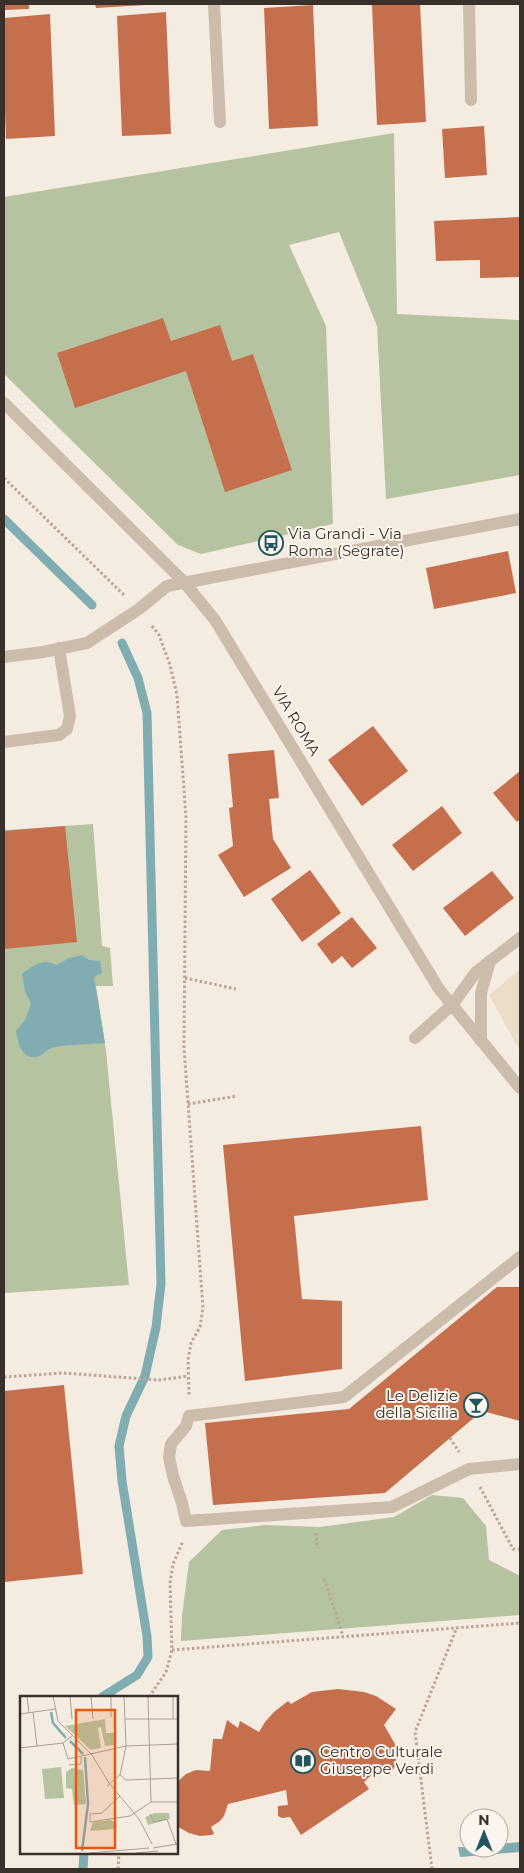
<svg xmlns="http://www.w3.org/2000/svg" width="524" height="1873" font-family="Montserrat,sans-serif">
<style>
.green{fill:#b6c3a0}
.plaza{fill:#ebddc8}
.water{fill:#7fadb1}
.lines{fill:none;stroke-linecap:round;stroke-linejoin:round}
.stream{stroke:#7fadb1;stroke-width:9}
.building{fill:#c66f4c}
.path{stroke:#b8a696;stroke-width:3;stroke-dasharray:2.5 2.5;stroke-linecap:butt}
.service{stroke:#ccbcac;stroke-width:12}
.pedestrian{stroke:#ccbcac;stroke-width:12}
.minor{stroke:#ccbcac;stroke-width:12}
.labels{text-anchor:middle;stroke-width:4;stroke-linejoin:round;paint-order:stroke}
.poi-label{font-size:15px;fill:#3a302b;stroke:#fbf5ed;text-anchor:start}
.street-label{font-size:15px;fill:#3a302b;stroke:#fbf5ed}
.inset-river{fill:none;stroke:#7fadb1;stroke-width:2.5}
.inset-road{fill:none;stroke:#aaa098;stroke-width:1}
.view{fill:#e8590c;fill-opacity:0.15;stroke:#e8590c;stroke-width:2.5}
.inset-edge{fill:none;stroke:#3a302b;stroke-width:2.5}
</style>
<rect width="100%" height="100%" fill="#f4ebe1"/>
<g class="green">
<polygon points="394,133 397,314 519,320 520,475 386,499 377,326 339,232 289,245 326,326 333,524 201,554 178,545 4,374 4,197"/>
<polygon points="93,824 102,946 110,948 113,986 96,986 106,1051 129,1285 4,1293 4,829 6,830"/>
<polygon points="432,1495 463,1498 486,1526 489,1560 520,1576 520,1615 181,1641 182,1616 189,1562 222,1530 266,1525 320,1527 394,1517"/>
</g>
<polygon class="plaza" points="520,970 520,1051 489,995"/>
<g class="water">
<path d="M 82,955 L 89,960 L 100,961 L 102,973 L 94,977 L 105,1043 C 95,1044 58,1045 51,1048 C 44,1051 41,1059 31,1057 C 20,1055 18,1040 16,1031 L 25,1020 L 31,1004 L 25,991 L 22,974 C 33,965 43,958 57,965 L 69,958 Z"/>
<polygon points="520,1842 520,1852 460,1857 458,1847 499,1848 499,1844"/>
</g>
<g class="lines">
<g class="stream">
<polyline points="4,519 92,605"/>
<polyline points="102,1697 137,1675 148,1657 147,1636 122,1481 119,1446 126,1416 145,1376 156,1327 161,1284 147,713 138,678 122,643"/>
<polyline points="83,1869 84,1852"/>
</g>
</g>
<g class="building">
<polygon points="4,4 29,4 29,9 4,10"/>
<polygon points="95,4 145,4 145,5 96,8"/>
<polygon points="385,4 420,4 426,122 377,125 372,5"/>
<polygon points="313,5 318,126 269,129 264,8"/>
<polygon points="166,12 171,134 122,136 117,16"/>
<polygon points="50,14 55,136 6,139 4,83 4,18"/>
<polygon points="484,126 487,175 445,178 442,129"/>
<polygon points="520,217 520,277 480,278 480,260 436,261 434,221"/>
<polygon points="163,318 171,341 220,325 232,361 253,354 292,470 225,492 186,371 75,408 57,353"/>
<polygon points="508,551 516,593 434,609 426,568"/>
<polygon points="373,726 408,771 362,806 328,760"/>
<polygon points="274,750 279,798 269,799 273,839 291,868 244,897 218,855 233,846 229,808 233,807 228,754"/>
<polygon points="520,771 520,819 517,822 493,793"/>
<polygon points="442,806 462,833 413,871 392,845"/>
<polygon points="65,826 77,942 4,949 4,831"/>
<polygon points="310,870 341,913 302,942 271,899"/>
<polygon points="492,871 514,898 465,936 443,908"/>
<polygon points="352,917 377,948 352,968 342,956 332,964 317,944"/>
<polygon points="421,1126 428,1200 294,1216 302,1299 342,1301 342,1369 245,1381 223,1145"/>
<polygon points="497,1287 520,1287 520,1421 482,1411 385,1493 213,1505 205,1423 349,1409"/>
<polygon points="64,1385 83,1574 4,1582 4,1391"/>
<polygon points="338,1689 364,1692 376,1696 396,1709 384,1725 395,1744 397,1755 395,1766 390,1776 378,1769 364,1782 369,1789 301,1835 290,1817 282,1818 278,1816 278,1806 288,1805 286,1790 228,1804 224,1816 220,1821 211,1827 214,1834 211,1835 200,1836 189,1833 180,1828 176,1823 176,1783 186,1774 196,1770 210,1771 213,1739 222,1739 227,1720 238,1728 240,1721 259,1732 265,1722 274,1712 288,1701 291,1704 312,1692"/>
</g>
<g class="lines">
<g class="path">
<polyline points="4,478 124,595"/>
<polyline points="152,626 159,635 170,665 177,695 186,817 184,1048 203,1308 200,1327 191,1343 188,1360 189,1395"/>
<polyline points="185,978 236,989"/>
<polyline points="188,1104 237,1096"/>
<polyline points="4,1377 63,1373 159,1380 188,1376"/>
<polyline points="450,1438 459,1452"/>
<polyline points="480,1487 513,1549 520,1549"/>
<polyline points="316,1533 317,1548"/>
<polyline points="324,1579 343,1636"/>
<polyline points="172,1650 520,1623"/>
<polyline points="149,1697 166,1672 172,1650 170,1583 173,1564 183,1541"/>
<polyline points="118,1869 119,1852"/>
<polyline points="432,1869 415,1732 457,1627"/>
</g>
<g class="service">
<polyline points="4,742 59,735 67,729 70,716 59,648"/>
<polyline points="415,1038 452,1005"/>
</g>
<polyline class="pedestrian" points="520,1257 344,1397 189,1416 186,1426 171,1444 169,1457 173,1476 182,1503 186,1521 392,1507 469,1469 520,1464"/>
<g class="minor">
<polyline points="214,4 220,122"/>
<polyline points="469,4 471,100"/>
<polyline points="4,403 184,582 215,620 439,989 520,1088"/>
<polyline points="4,657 43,652 87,643 139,609 167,586 520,519"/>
<polyline points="452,1005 476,972 520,938"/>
<polyline points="481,1041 481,993 490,961"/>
</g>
</g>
<defs>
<symbol id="bus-ring" viewBox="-11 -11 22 22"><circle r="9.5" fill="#fbf5ed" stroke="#20565d" stroke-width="1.5"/><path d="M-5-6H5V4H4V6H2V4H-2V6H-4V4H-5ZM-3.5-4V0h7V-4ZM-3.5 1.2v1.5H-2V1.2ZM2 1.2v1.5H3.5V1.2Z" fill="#20565d"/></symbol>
<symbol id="bar-ring" viewBox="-11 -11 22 22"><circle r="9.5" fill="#fbf5ed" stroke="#20565d" stroke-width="1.5"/><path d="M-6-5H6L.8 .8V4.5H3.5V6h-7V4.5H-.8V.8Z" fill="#20565d"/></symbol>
<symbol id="library-ring" viewBox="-11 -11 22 22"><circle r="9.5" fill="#fbf5ed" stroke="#20565d" stroke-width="1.5"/><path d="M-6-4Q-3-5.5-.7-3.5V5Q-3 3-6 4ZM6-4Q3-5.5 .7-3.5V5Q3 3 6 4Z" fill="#20565d"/></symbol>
</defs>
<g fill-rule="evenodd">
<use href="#bus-ring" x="257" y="529" width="28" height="28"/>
<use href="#bar-ring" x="462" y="1391" width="28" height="28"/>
<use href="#library-ring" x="289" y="1747" width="28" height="28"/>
</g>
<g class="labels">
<g class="poi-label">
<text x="288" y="539">Via Grandi - Via<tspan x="288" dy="17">Roma (Segrate)</tspan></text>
<text x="458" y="1401" text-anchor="end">Le Delizie<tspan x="458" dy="17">della Sicilia</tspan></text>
<text x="320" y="1757">Centro Culturale<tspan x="320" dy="17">Giuseppe Verdi</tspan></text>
</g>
<g class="street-label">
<text transform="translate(296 721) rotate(59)" y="5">VIA ROMA</text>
</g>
</g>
<g transform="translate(20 1696)">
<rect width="158" height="158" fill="#f4ebe1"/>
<path d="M 85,23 L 86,37 L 95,37 L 95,49 L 85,50 L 81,31 L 78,32 L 81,52 L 71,54 L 45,30 ZM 41,71 L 44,102 L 25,103 L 22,73 ZM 52,72 L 63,74 L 66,108 L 54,109 L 52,93 L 46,92 L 46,76 ZM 135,117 L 149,117 L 150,123 L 128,129 L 125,121 ZM 91,124 L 97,129 L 96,133 L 70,135 L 73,126 Z" fill="#b6c3a0"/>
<path class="inset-river" d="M 31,16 L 33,27 L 46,42M 50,45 L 63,58M 62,155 L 68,108 L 65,61"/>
<path class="inset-road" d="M 7,0 L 9,17M 33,0 L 38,25 L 72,59 L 89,87 L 119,123 L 132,148M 50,0 L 52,23M 71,0 L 73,23M 91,0 L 91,21M 128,0 L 131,106M 153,0 L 153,23M 13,16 L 17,50M 0,18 L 35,13M 105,23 L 158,23M 43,47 L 48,63 L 106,50 L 158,48M 0,52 L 43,47 L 53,39M 49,69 L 61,68 L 61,61M 100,79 L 106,50 L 104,0M 100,79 L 106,84 L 158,82M 87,90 L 100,79M 100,100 L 82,117 L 70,118 L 70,126 L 110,120 L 131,106 L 158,106M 130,118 L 134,126 L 147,123 L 156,148M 133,152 L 157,148M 69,157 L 129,152M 116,157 L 138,155"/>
<path class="view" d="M 56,14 L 95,14 L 95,152 L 56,152 Z"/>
<rect width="158" height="158" class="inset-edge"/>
</g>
<rect width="524" height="1873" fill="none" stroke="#3a302b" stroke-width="10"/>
<g transform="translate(484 1833)"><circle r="24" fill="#fbf5ed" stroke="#aea69f"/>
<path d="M0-4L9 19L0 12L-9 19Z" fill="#20565d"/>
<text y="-8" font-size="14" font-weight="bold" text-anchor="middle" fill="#3a302b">N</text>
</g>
</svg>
